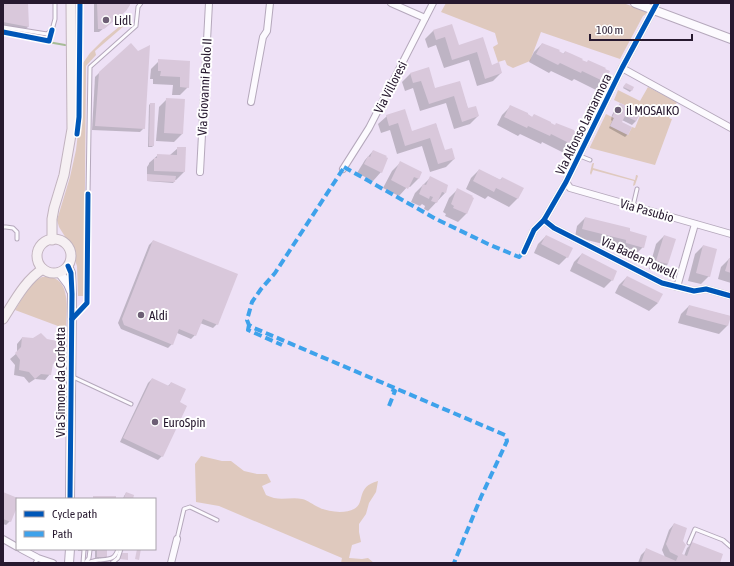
<svg xmlns="http://www.w3.org/2000/svg" width="734" height="566" font-family="'Asap Condensed',sans-serif">
<style>
.green{fill:#dfc9be}
.shadow{fill:#0003}
.lines{fill:none;stroke-linecap:round;stroke-linejoin:round}
.stream{stroke:#a6bb96;stroke-width:2}
.building{fill:#d9c8db}
.lane-casing{stroke:#b5a8bc;stroke-width:5}
.street-casing{stroke:#b5a8bc;stroke-width:8}
.secondary-casing{stroke:#b5a8bc;stroke-width:10}
.primary-casing{stroke:#c2b3bf;stroke-width:11}
.lane{stroke:#fcfafe;stroke-width:3}
.street{stroke:#fcfafe;stroke-width:6}
.secondary{stroke:#fcfafe;stroke-width:8}
.primary{stroke:#f6f0f3;stroke-width:9}
.quiet{stroke:#3ea2eb;stroke-width:4;stroke-dasharray:8 4;stroke-linecap:butt}
.cycleway-casing{stroke:#fff;stroke-width:8}
.cycleway{stroke:#0057b8;stroke-width:5}
.poi-dot{fill:#6d5f75;stroke:#fff;stroke-width:1.5}
.labels{text-anchor:middle;stroke-width:4;stroke-linejoin:round;paint-order:stroke}
.poi-label{font-size:13px;fill:#27192f;stroke:#fff;text-anchor:start}
.street-label{font-size:13px;fill:#27192f;stroke:#fff}
</style>
<rect width="100%" height="100%" fill="#eee1f6"/>
<g class="green">
<polygon points="446,3 623,3 643,10 646,12 646,14 643,16 620,59 541,32 530,61 513,68 507,65 505,60 498,62 493,47 498,44 495,33 441,12"/>
<polygon points="131,17 132,19 95,51 96,55 86,66 84,296 78,296 77,266 69,243 59,227 57,220 70,177 76,150 80,117 81,74 83,63 90,53 103,40"/>
<polygon points="648,87 677,102 669,118 672,119 655,165 590,148 590,147 606,114 614,118 610,126 628,135 632,127 635,128 641,113 614,100 618,90 640,101"/>
<polygon points="593,163 594,163 593,168 635,180 636,175 637,175 638,176 635,185 633,186 634,181 593,170 591,175 590,173 592,164"/>
<path d="M 42,277 C 45,277 49,276 51,277 C 72,282 66,314 66,329 L 15,310 L 31,284 Z"/>
<path d="M 201,456 L 222,461 L 231,461 L 244,471 L 257,474 L 267,474 L 271,482 L 262,486 L 266,495 C 268,496 271,497 274,498 C 283,500 293,497 302,499 C 308,500 313,505 318,507 C 327,512 345,514 354,509 C 366,503 355,487 378,481 L 376,492 L 369,503 L 366,514 L 359,524 L 359,532 L 361,542 L 352,545 L 349,558 L 362,559 L 368,558 L 374,563 L 341,563 L 342,558 L 219,506 L 196,502 L 195,464 Z"/>
</g>
<g class="shadow">
<polygon points="3,3 27,3 28,27 24,30 3,27"/>
<polygon points="94,3 129,3 121,15 99,32 94,32"/>
<polygon points="451,25 458,46 482,39 491,66 501,73 493,81 477,86 469,60 444,68 436,45 428,48 425,39 433,31"/>
<polygon points="542,44 563,54 565,52 586,63 609,71 604,82 596,90 574,79 572,81 551,71 549,73 529,62 534,52"/>
<polygon points="159,61 189,62 188,87 180,95 172,95 173,85 153,84 153,79 150,79 151,69"/>
<polygon points="428,68 435,90 459,82 468,109 478,116 470,124 454,129 446,103 420,111 413,88 405,91 402,82 410,74"/>
<polygon points="99,73 144,128 140,132 92,130 95,77"/>
<polygon points="625,85 633,88 630,92 623,88"/>
<polygon points="592,97 593,106 591,109 587,107"/>
<polygon points="167,99 184,100 182,134 174,142 156,141 159,107"/>
<polygon points="150,104 153,146 152,147 148,147 149,105"/>
<polygon points="620,104 639,114 636,121 632,125 622,120 621,123 628,134 625,137 609,128 612,121 611,120 612,115 616,108"/>
<polygon points="510,107 532,117 577,134 572,145 564,153 542,142 541,144 520,134 518,136 497,125 502,115"/>
<polygon points="404,111 411,132 436,124 444,152 454,159 446,167 430,172 422,146 397,154 390,130 381,133 378,124 387,116"/>
<polygon points="178,148 184,172 176,180 175,180 174,182 173,183 147,181 147,167 149,164 149,163 158,155 170,155"/>
<polygon points="373,151 381,172 373,181 357,173 365,160"/>
<polygon points="400,163 421,172 418,179 410,187 408,186 399,196 383,188 392,171"/>
<polygon points="479,170 500,180 502,178 522,189 517,199 509,207 488,196 485,199 466,189 471,178"/>
<polygon points="430,178 445,193 428,211 424,209 425,206 422,204 420,206 411,202 415,193"/>
<polygon points="457,190 473,198 466,214 458,222 445,216 446,214 443,212 449,198"/>
<polygon points="585,218 628,232 643,247 635,255 618,251 619,248 575,237 577,226"/>
<polygon points="546,236 567,257 559,265 534,253 538,244"/>
<polygon points="664,236 668,264 659,272 649,269 656,244"/>
<polygon points="153,241 217,324 213,328 200,323 195,335 191,339 177,333 172,344 168,348 121,329 118,323 149,245"/>
<polygon points="703,246 709,276 701,284 688,281 695,254"/>
<polygon points="582,254 612,280 604,288 570,271 574,262"/>
<polygon points="729,259 731,259 731,283 718,279 721,267"/>
<polygon points="627,277 658,303 649,311 615,293 619,285"/>
<polygon points="689,306 729,316 727,326 719,334 678,323 681,314"/>
<polygon points="22,338 54,352 50,374 45,380 35,379 29,383 24,377 14,375 15,365 10,359 17,353 17,344"/>
<polygon points="152,379 167,387 171,383 178,403 186,406 162,456 158,460 120,442 148,383"/>
<polygon points="3,493 18,499 17,499 17,504 10,521 6,525 3,524"/>
<polygon points="126,493 133,496 132,499 123,499 124,496"/>
<polygon points="674,524 682,541 681,554 684,556 687,548 692,543 719,563 638,563 641,555 646,550 665,557 662,550 669,530"/>
<polygon points="78,549 106,549 106,556 103,559 95,559 95,551 78,551"/>
</g>
<g class="lines">
<polyline class="stream" points="3,34 65,45"/>
</g>
<g class="building">
<polygon points="3,3 28,3 29,27 3,22"/>
<polygon points="97,3 130,3 130,5 126,11 104,29 98,29"/>
<polygon points="452,24 459,45 483,37 492,65 499,62 502,73 485,79 477,52 452,60 445,37 436,40 433,30"/>
<polygon points="131,43 138,51 150,45 145,129 95,126 99,72"/>
<polygon points="542,43 560,50 559,51 564,54 565,51 572,54 583,59 582,60 587,62 588,60 606,68 605,69 610,71 605,82 582,71 581,73 560,63 558,65 536,54"/>
<polygon points="158,59 190,61 189,88 180,87 180,77 160,76 161,71 158,71"/>
<polygon points="429,67 435,88 460,81 468,108 476,106 479,116 462,122 454,96 429,104 421,81 413,83 410,73"/>
<polygon points="626,83 634,87 632,91 623,87"/>
<polygon points="594,93 599,96 594,107 589,104"/>
<polygon points="166,98 185,99 183,134 164,133"/>
<polygon points="150,103 155,103 154,146 149,146"/>
<polygon points="620,103 641,113 636,121 625,116 622,122 632,127 628,135 610,126 614,118 612,117"/>
<polygon points="510,105 528,113 528,114 532,117 534,114 551,122 551,123 555,125 556,123 574,130 574,131 579,134 573,145 551,134 550,136 528,126 527,128 504,117"/>
<polygon points="405,109 412,131 436,123 445,150 452,148 455,159 438,164 430,138 405,146 398,123 389,126 386,115"/>
<polygon points="177,147 186,147 185,172 154,171 154,158 157,158 157,154 177,155"/>
<polygon points="373,150 387,156 386,157 388,158 382,173 364,164 368,156 370,157"/>
<polygon points="400,161 422,172 419,179 414,177 408,189 391,180"/>
<polygon points="479,169 501,180 502,177 524,188 518,199 496,188 494,192 473,181"/>
<polygon points="147,174 176,176 175,182 147,181"/>
<polygon points="430,176 448,185 446,193 442,192 437,203 431,201 433,197 430,196 429,199 419,194 423,184 426,185"/>
<polygon points="457,188 473,196 472,197 474,198 467,214 453,208 454,206 451,204"/>
<polygon points="585,217 630,228 630,231 647,236 644,248 626,243 626,240 582,229"/>
<polygon points="546,235 573,248 568,258 541,244"/>
<polygon points="664,235 676,239 668,264 656,261"/>
<polygon points="153,240 238,274 218,325 203,319 196,336 179,329 173,345 124,325 122,319"/>
<polygon points="703,245 717,249 710,277 696,273"/>
<polygon points="582,253 617,271 613,281 577,263"/>
<polygon points="729,258 731,258 731,273 725,271"/>
<polygon points="627,276 663,294 658,303 622,285"/>
<polygon points="689,305 731,316 728,326 686,315"/>
<polygon points="41,333 47,339 57,341 55,351 60,358 53,364 51,375 41,374 35,379 29,372 19,370 20,360 15,353 21,347 22,337 33,338"/>
<polygon points="152,378 169,386 171,382 186,389 180,402 187,406 163,457 123,438"/>
<polygon points="3,492 20,499 17,499 17,507 11,522 3,519"/>
<polygon points="126,492 134,495 133,499 124,498"/>
<rect x="93" y="496" width="23" height="3"/>
<polygon points="674,523 687,528 683,541 686,545 682,554 687,556 692,542 723,554 720,563 641,563 646,548 676,561 678,556 670,552 666,544"/>
<rect x="97" y="549" width="10" height="8"/>
<polygon points="137,549 141,549 139,560 135,559"/>
<polygon points="120,553 128,553 128,560 120,559"/>
</g>
<g class="lines">
<defs>
<g id="lane">
<polyline points="3,27 47,34 52,30 55,19 55,3"/>
<polyline points="580,156 590,160"/>
<polyline points="88,194 90,67 136,26 138,7 141,3"/>
<polyline points="633,206 637,189"/>
<polyline points="3,227 6,227 13,228 17,232 17,239"/>
<polyline points="73,377 131,404"/>
<polyline points="177,539 184,509 190,507 217,520"/>
<polyline points="689,543 695,529 723,540 731,547"/>
<polyline points="86,562 89,558 90,550"/>
<polyline points="35,563 38,558"/>
<polyline points="83,563 84,550"/>
<path d="M 86,563 C 90,562 95,560 99,560 C 109,559 115,560 118,549"/>
<polyline points="112,563 118,558 121,549"/>
</g>
<g id="street">
<polyline points="391,3 425,18"/>
<polyline points="622,68 731,128"/>
<polyline points="251,102 262,42 263,37 267,31 270,3"/>
<polyline points="343,169 369,128 433,3"/>
<polyline points="200,172 209,3"/>
<polyline points="566,182 570,188 731,234"/>
<polyline points="544,220 554,228 662,283 694,291 706,289 731,296"/>
<polyline points="524,252 534,230 544,220 566,182 622,68 657,3"/>
<polyline points="677,287 695,224"/>
<polyline points="3,539 17,547"/>
<polyline points="21,549 38,558 53,563"/>
<polyline points="171,563 177,539"/>
</g>
<g id="secondary">
<polyline points="635,3 731,39"/>
<polyline points="68,266 71,273 72,294 70,499"/>
<polyline points="59,272 68,284 71,291"/>
<polyline points="69,563 70,549"/>
</g>
<g id="primary">
<circle cx="54" cy="256" r="17"/>
<polyline points="52,240 52,219 54,208 64,175 72,129 71,3"/>
<path d="M 3,319 C 14,302 25,280 43,269"/>
</g>
</defs>
<use href="#lane" class="lane-casing"/>
<use href="#street" class="street-casing"/>
<use href="#secondary" class="secondary-casing"/>
<use href="#primary" class="primary-casing"/>
<use href="#lane" class="lane"/>
<use href="#street" class="street"/>
<use href="#secondary" class="secondary"/>
<use href="#primary" class="primary"/>
<g class="quiet">
<polyline points="344,167 436,219 488,244 519,257 524,252"/>
<polyline points="343,169 275,273 261,289 252,302 247,320 249,325 254,328 505,435 506,437 507,441 481,497 454,563"/>
<polyline points="249,325 248,330 282,345"/>
<polyline points="389,406 395,391 389,388"/>
</g>
<defs>
<g id="cycleway">
<polyline points="3,32 49,41 52,30"/>
<polyline points="77,134 79,117 80,3"/>
<polyline points="544,220 554,228 662,283 694,291 706,289 731,296"/>
<polyline points="524,252 534,230 544,220 566,182 622,68 657,3"/>
<polyline points="68,266 71,273 72,294 70,499"/>
<polyline points="72,319 87,303 88,194"/>
</g>
</defs>
<use href="#cycleway" class="cycleway-casing"/>
<use href="#cycleway" class="cycleway"/>
</g>
<g class="poi-dot">
<circle cx="106" cy="20" r="4"/>
<circle cx="618" cy="110" r="4"/>
<circle cx="141" cy="315" r="4"/>
<circle cx="155" cy="422" r="4"/>
</g>
<g class="labels">
<g class="poi-label">
<text x="114" y="25">Lidl</text>
<text x="626" y="115">il MOSAIKO</text>
<text x="149" y="320">Aldi</text>
<text x="163" y="427">EuroSpin</text>
</g>
<g class="street-label">
<text transform="translate(204 87) rotate(-87)" y="5">Via Giovanni Paolo II</text>
<text transform="translate(390 87) rotate(-63)" y="5">Via Villoresi</text>
<text transform="translate(583 124) rotate(-64)" y="5">Via Alfonso Lamarmora</text>
<text transform="translate(647 210) rotate(16)" y="5">Via Pasubio</text>
<text transform="translate(639 257) rotate(25)" y="5">Via Baden Powell</text>
<text transform="translate(60 382) rotate(-90)" y="5">Via Simone da Corbetta</text>
</g>
</g>
<rect width="734" height="566" fill="none" stroke="#27192f" stroke-width="8"/>
<rect x="16" y="498" width="140" height="52" fill="#ffffff" stroke="#a9a3ac"/>
<rect x="24" y="511" width="20" height="6" fill="#0057b8" stroke="#a9a3ac"/>
<text x="52" y="518" font-size="12" fill="#27192f">Cycle path</text>
<rect x="24" y="531" width="20" height="6" fill="#3ea2eb" stroke="#a9a3ac"/>
<text x="52" y="538" font-size="12" fill="#27192f">Path</text>
<path d="M590 34v6h102v-6" fill="none" stroke="#27192f" stroke-width="2"/>
<text x="596" y="34" font-size="12" fill="#27192f" stroke="#ffffff" stroke-width="3" paint-order="stroke">100 m</text>
</svg>
